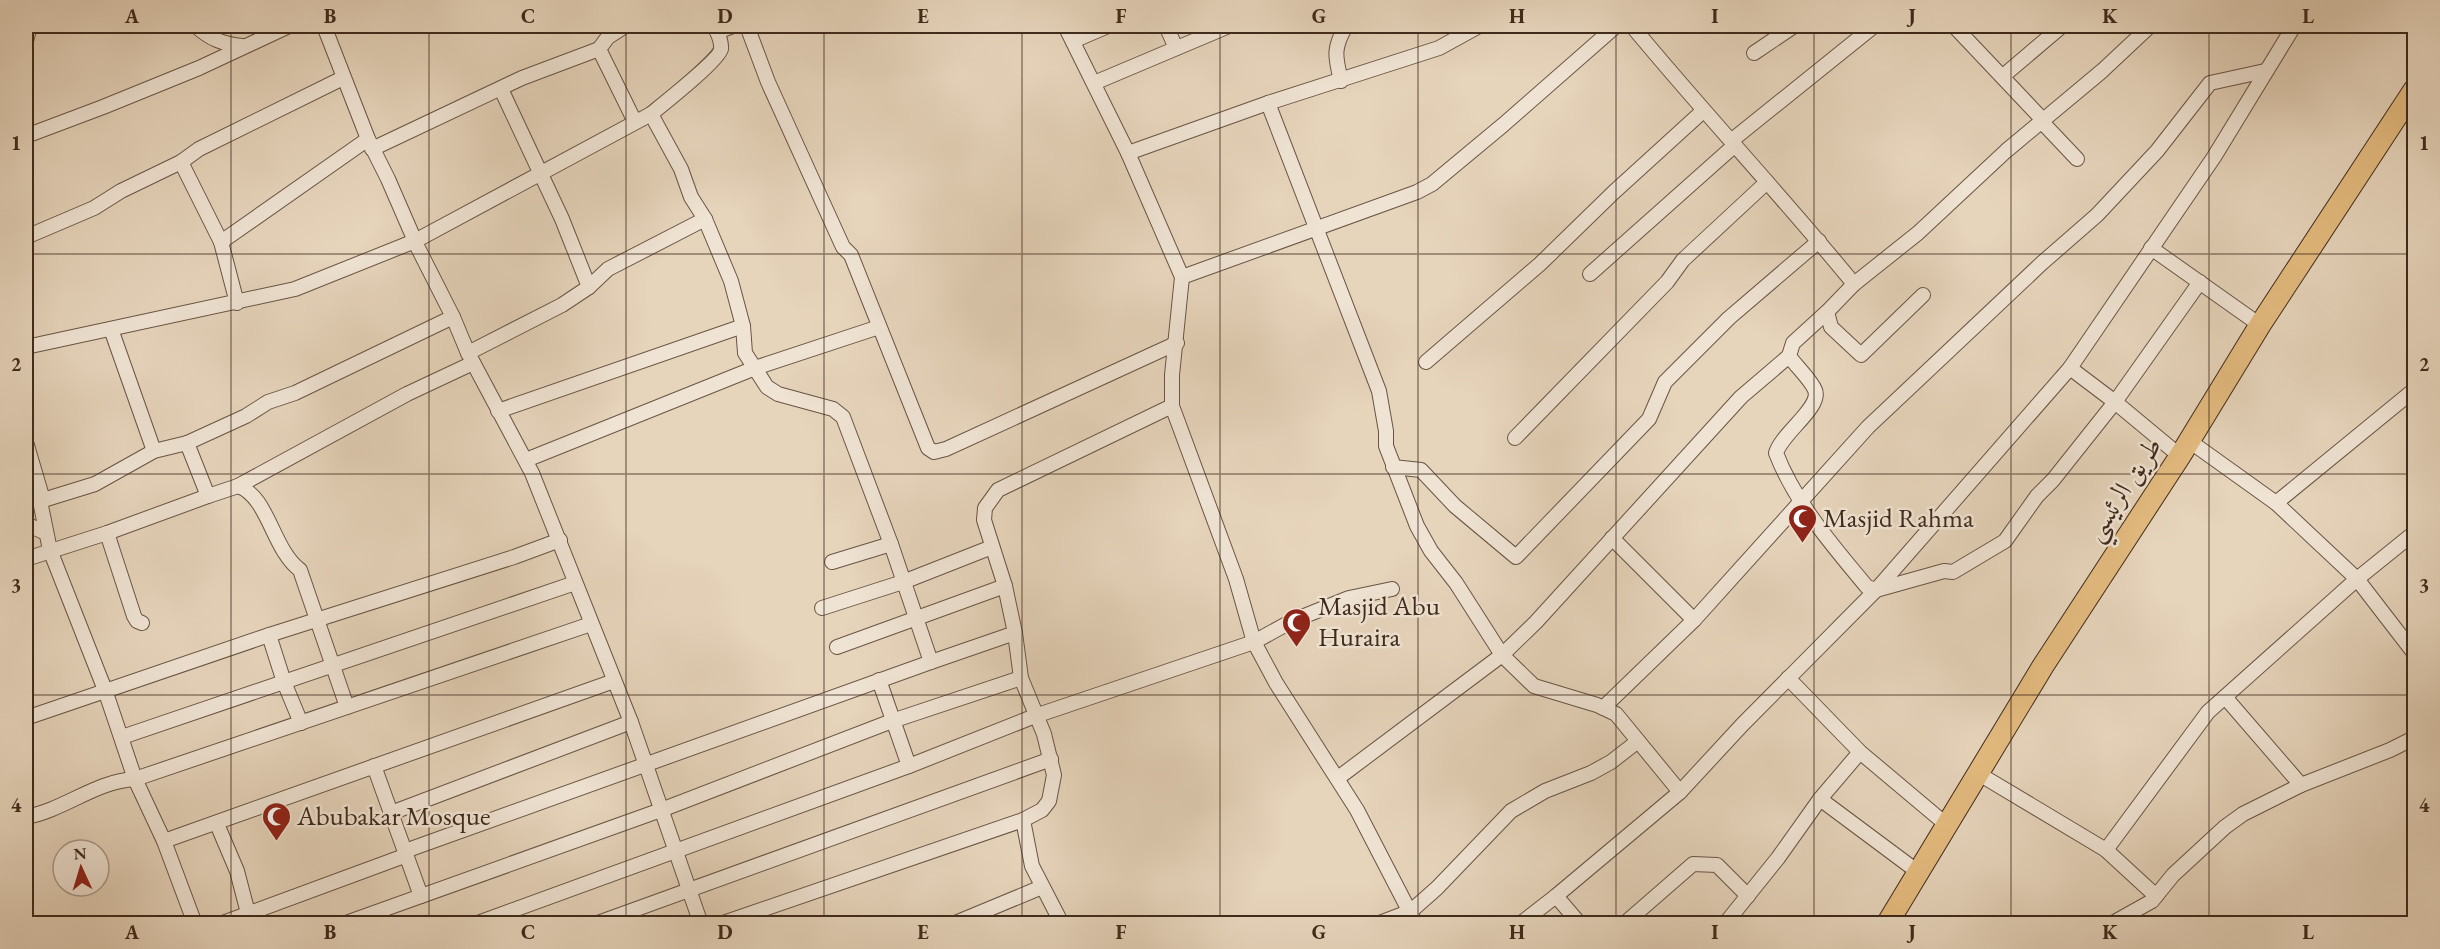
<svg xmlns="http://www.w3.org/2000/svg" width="2440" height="949" font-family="'EB Garamond',Amiri,serif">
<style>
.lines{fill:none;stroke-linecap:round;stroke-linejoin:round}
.minor-casing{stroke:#695444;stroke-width:16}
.primary-casing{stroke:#3f2a1c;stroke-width:23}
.minor{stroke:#efe3d3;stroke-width:14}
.primary{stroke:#e3ba7e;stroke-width:21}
.grid{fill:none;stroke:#3f2a1c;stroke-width:1.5;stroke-opacity:0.55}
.labels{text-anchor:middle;stroke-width:5;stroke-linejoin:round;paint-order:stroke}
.street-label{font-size:27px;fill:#3f2a1c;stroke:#efe3d3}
.poi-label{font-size:27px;fill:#3f2a1c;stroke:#efe3d3;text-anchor:start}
.neatline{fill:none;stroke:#3f2a1c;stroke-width:2}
.grid-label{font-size:20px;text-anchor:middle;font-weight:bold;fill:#3f2a1c}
</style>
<rect width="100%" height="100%" fill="#e6d4bb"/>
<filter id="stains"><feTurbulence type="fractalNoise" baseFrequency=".00333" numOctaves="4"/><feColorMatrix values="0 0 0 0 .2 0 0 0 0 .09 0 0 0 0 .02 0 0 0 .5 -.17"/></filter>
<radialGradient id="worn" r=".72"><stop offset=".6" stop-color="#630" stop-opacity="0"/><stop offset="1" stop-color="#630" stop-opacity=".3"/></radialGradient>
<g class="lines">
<defs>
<g id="minor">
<path d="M 196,26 C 210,39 223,44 242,46"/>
<polyline points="324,26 368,139 388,179 418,248 453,317 468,353 532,473 631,722 701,924"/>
<path d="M 715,26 C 717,32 722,41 721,49 C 720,59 662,105 651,114 L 681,169 L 691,197 L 705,219 L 731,281 L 743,326 L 745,353 L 767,387 L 778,394 L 833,409 L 843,417 L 891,544 L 931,662"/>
<polyline points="747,26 768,82 843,247 851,255 928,448 934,452 946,449 1177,343"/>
<polyline points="1065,26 1128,153 1182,277 1172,375 1172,406 1236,579 1254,642 1276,683 1357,810 1416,924"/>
<polyline points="1166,26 1176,48"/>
<path d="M 1632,26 C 1704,113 1782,196 1854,284"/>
<polyline points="1954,26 2043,120"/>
<path d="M 2150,26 L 2102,71 L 2006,151 L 1918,233 L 1854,284 L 1827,312 L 1793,343 L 1789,356 C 1796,366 1811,380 1815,390 C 1822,407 1782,433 1776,453 C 1795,503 1834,547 1867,587 L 1876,590 L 1944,571 L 1953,572 L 2005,541 L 2037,496 L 2053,480 L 2115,402 L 2180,456"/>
<polyline points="717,32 733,26"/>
<polyline points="26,41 30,26"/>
<polyline points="1073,41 1108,26"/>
<polyline points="599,49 635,122"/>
<polyline points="1754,53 1794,26"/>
<polyline points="2003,76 2062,26"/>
<path d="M 1341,81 C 1335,56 1333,48 1346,26"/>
<polyline points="1094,83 1229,26"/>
<polyline points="501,89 562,219 589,287"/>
<polyline points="1268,103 1379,391 1386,431 1386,446 1417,526 1431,551 1456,583 1502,655 1534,686 1597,705 1616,714 1680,792"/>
<polyline points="2042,122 2077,159"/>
<polyline points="26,136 103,107 199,68 289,26"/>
<polyline points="1731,141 1874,26"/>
<polyline points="372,149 522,78 599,49 608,37 625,26"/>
<polyline points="1128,153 1268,103 1439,48 1479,26"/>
<polyline points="181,162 221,242 237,303"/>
<polyline points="26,237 94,208 121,191 181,162 199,149 343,78"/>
<polyline points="221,242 368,139"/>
<polyline points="2151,248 2260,325"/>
<polyline points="1590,274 1735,145"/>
<polyline points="1182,277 1417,192 1432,184 1503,125 1616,26"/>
<polyline points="1827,312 1831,327 1861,355 1923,295"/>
<polyline points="111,329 154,451"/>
<polyline points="26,347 295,289 415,241 651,114"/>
<polyline points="468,353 562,305 589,287 608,269 705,219"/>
<polyline points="1426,362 1540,264 1614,192 1703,111"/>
<polyline points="2070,368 2115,402 2200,282"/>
<polyline points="498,411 743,326"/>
<polyline points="1515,438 1667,282 1683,260 1767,182"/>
<polyline points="2188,440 2276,503 2357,579 2414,653"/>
<polyline points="26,442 41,493 40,501 50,550 105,690 135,779 164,841 195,924"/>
<polyline points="526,460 755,368 879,327"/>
<polyline points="1393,467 1421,470 1455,506 1516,557 1649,419 1665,382 1729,318 1819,241"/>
<polyline points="238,486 407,394 473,363"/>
<path d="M 208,496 L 238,486 C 269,497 272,549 300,570 L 347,707"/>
<polyline points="40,501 95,484 154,451 187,443 246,416 268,402 295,393 453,317"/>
<polyline points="2276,503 2414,390"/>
<polyline points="26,524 46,533"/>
<polyline points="107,533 134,616 137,621 142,623"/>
<polyline points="1612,538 1694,620"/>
<polyline points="26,559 107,533 208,496 187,443"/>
<polyline points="832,562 891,544"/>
<polyline points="822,608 903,582 992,547"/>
<polyline points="269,635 284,682 301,723"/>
<polyline points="837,647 1005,586"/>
<polyline points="1788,678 1860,752 1948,826"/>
<polyline points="879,680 909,766"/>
<polyline points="2225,697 2301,785"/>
<polyline points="1603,708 1694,620 1868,427 2042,263 2097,215 2157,151 2210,83 2265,71"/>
<polyline points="26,718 269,635 514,557 560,540"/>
<polyline points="122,737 575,583"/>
<polyline points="374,766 421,896"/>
<polyline points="1979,774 2106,850 2208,712 2357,579 2414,533"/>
<polyline points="1338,778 1502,655 1536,622 1741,397 1789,356"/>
<polyline points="1820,799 1918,872"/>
<polyline points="391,813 631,722"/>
<path d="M 26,817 C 64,810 96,781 135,779 L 591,624"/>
<polyline points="217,824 237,871 248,913"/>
<polyline points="164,841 614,681"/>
<polyline points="2106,850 2156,896"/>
<polyline points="405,851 931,662 1015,633"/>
<polyline points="1556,896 1580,924"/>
<polyline points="220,924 407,855"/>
<polyline points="343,924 661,810 892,721 1021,678"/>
<polyline points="475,924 909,766 1035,716 1254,642 1292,621 1349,598 1392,589"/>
<polyline points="595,924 1051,759"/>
<polyline points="720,924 1023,820"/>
<polyline points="953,924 1042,887"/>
<polyline points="1062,924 1032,866 1023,820 1042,810 1049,801 1054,775 1044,734 1021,678 1015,633 1005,586 984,520 985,508 998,490 1172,406"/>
<polyline points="1377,924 1411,911 1437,888 1511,811 1545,791 1591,773 1611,762 1638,741"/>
<polyline points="1520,924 1556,896 1680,792 1742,725 1876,590 2070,368 2214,157 2294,26"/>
<polyline points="1624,924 1693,864 1717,865 1748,896"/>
<polyline points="1725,924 1778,858 1820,799 1860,752"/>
<polyline points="2111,924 2152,901 2173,875 2225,827 2243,814 2301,785 2390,750 2414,738"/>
</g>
<polyline id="primary" points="1887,924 2043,666 2180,456 2260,325 2414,90"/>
</defs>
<use href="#minor" class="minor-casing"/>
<use href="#primary" class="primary-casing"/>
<use href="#minor" class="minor"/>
<use href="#primary" class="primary"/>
</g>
<path class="grid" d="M 231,26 L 231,924M 429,26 L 429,924M 626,26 L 626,924M 824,26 L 824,924M 1022,26 L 1022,924M 1220,26 L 1220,924M 1418,26 L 1418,924M 1616,26 L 1616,924M 1814,26 L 1814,924M 2011,26 L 2011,924M 2209,26 L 2209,924M 26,254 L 2414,254M 26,474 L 2414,474M 26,695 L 2414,695"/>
<defs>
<symbol id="mosque-pin" viewBox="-11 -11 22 30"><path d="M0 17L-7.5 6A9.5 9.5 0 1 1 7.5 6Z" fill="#8f2418" stroke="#efe3d3"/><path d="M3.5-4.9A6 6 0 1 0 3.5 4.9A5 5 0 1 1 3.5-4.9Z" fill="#fff"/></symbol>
</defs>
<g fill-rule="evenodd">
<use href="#mosque-pin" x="1786" y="502" width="33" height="45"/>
<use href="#mosque-pin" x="1280" y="606" width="33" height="45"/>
<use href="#mosque-pin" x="260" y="800" width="33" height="45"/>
</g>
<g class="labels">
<g class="street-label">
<text transform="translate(2123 489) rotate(-57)" y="9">طريق الرئيسي</text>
</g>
<g class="poi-label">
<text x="1823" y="527">Masjid Rahma</text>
<text x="1318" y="615">Masjid Abu<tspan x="1318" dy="31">Huraira</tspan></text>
<text x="297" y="825">Abubakar Mosque</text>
</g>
</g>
<rect width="2440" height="949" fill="none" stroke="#e6d4bb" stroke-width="66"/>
<g transform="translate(81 868) rotate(356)"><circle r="28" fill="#efe3d3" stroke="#a9998a" stroke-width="1.5"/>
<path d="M0-4.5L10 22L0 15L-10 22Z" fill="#8f2418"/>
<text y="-9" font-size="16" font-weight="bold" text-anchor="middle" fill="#3f2a1c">N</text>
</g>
<rect x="33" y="33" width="2374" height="883" class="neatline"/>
<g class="grid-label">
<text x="132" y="23">A</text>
<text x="330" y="23">B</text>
<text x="528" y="23">C</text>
<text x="725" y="23">D</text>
<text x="923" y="23">E</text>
<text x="1121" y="23">F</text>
<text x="1319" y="23">G</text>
<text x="1517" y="23">H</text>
<text x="1715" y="23">I</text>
<text x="1912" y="23">J</text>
<text x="2110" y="23">K</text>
<text x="2308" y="23">L</text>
<text x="16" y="150">1</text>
<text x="2424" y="150">1</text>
<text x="16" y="371">2</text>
<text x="2424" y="371">2</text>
<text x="16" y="592">3</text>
<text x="2424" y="592">3</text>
<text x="16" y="812">4</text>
<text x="2424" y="812">4</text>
<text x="132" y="939">A</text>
<text x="330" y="939">B</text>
<text x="528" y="939">C</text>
<text x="725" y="939">D</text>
<text x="923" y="939">E</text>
<text x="1121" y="939">F</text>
<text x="1319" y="939">G</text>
<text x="1517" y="939">H</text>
<text x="1715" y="939">I</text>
<text x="1912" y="939">J</text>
<text x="2110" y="939">K</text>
<text x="2308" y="939">L</text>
</g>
<rect width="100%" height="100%" filter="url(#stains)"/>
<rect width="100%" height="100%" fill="url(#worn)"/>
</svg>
